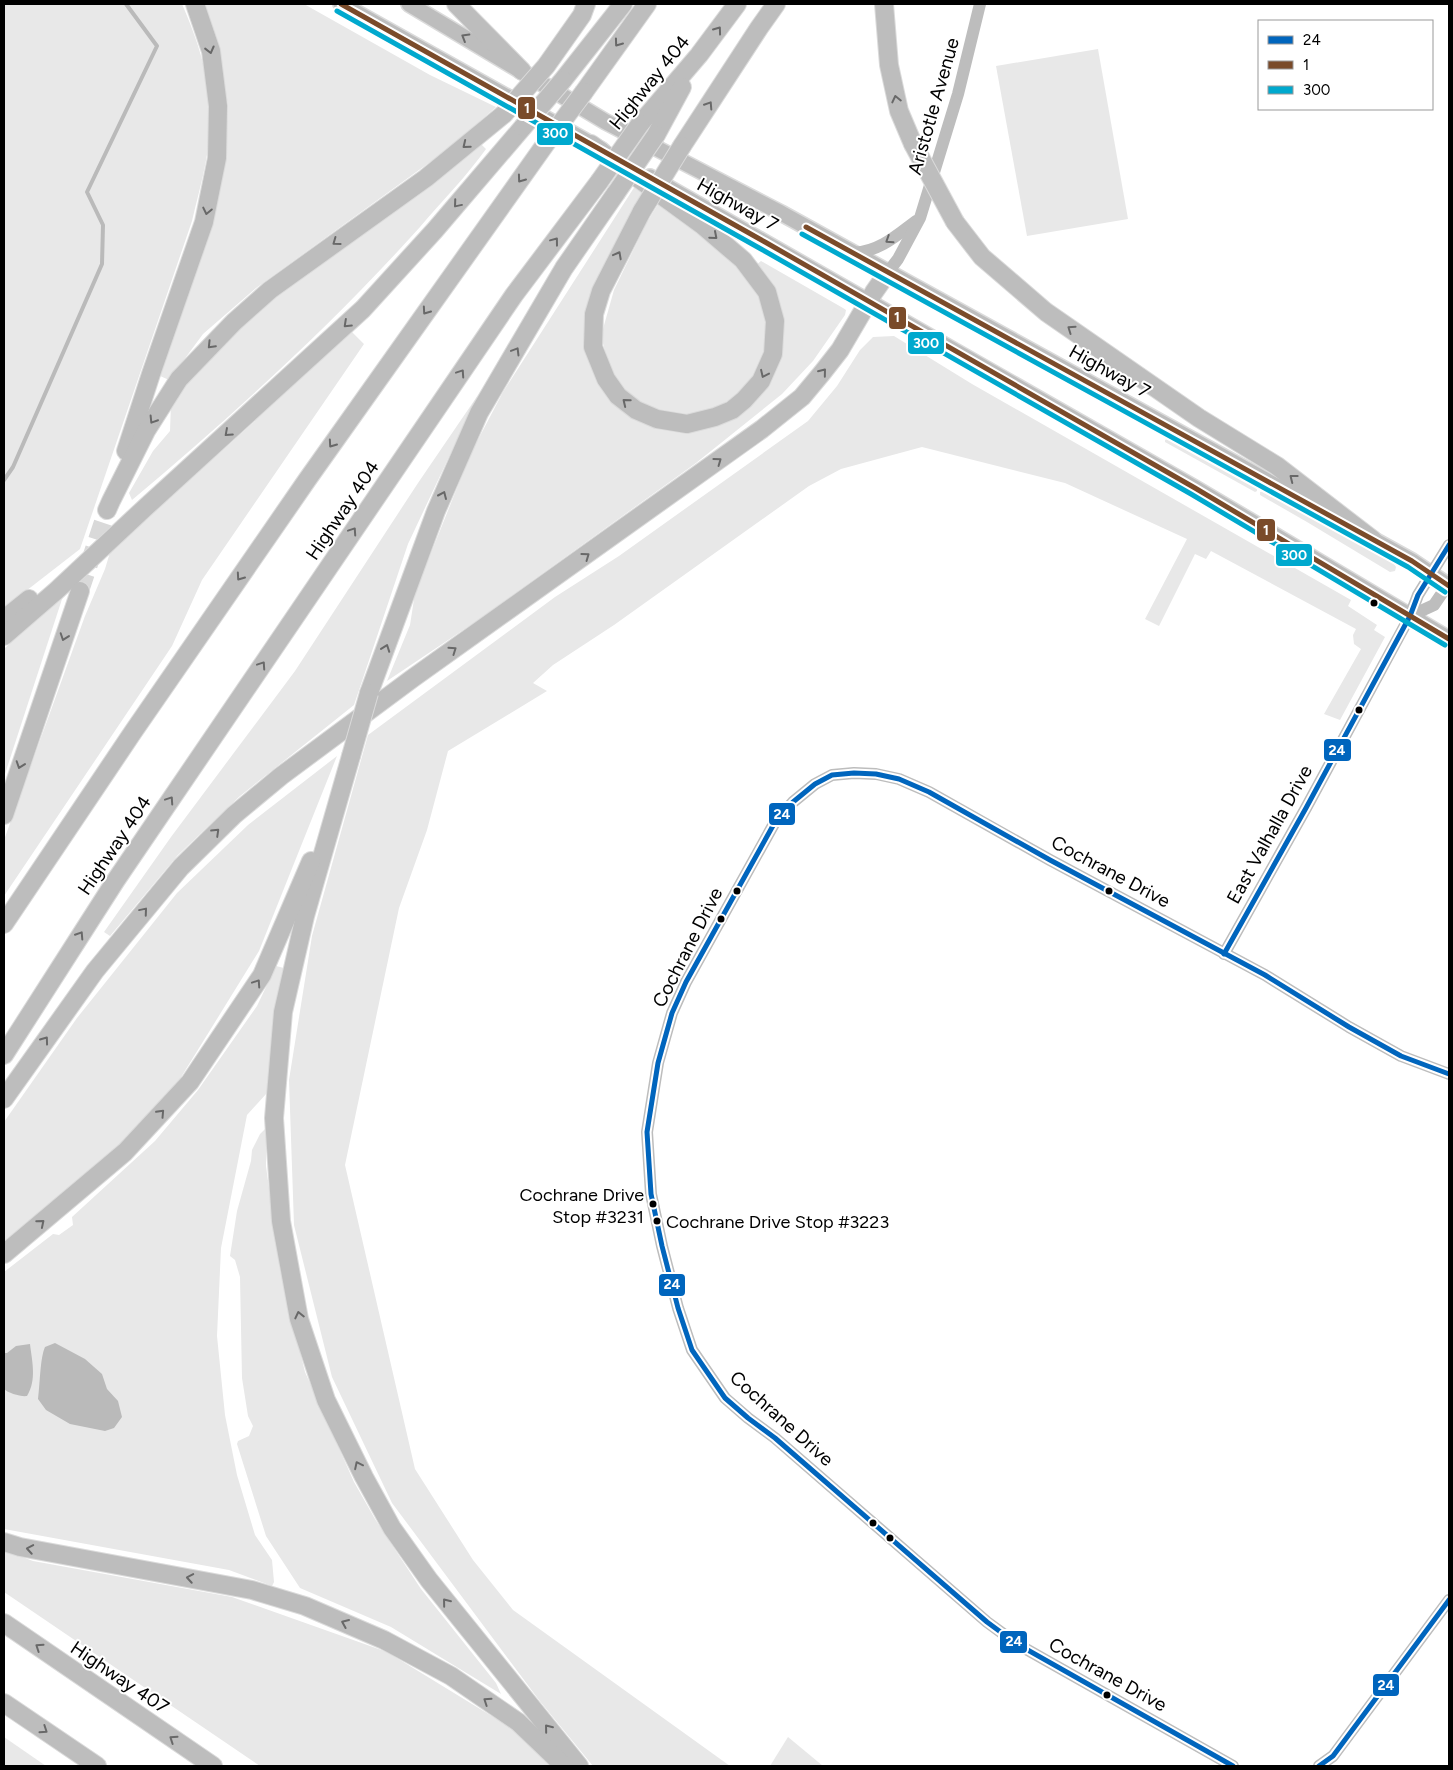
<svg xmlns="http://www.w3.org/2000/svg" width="1453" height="1770" font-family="Figtree,sans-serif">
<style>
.green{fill:#e8e8e8}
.water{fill:#bababa}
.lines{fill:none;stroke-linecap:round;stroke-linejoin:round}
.stream{stroke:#bababa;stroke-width:4}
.highway-tunnel{stroke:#d9d9d9;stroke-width:18;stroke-dasharray:18 9;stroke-linecap:butt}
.major-casing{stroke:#dbdbdb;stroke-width:18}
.highway-casing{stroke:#dbdbdb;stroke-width:20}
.minor{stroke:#bdbdbd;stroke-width:12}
.major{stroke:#bdbdbd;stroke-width:15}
.highway{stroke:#bdbdbd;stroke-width:18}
.highway-bridge-casing{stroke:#dbdbdb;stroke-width:20;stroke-linecap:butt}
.highway-bridge{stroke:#bdbdbd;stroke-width:18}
.bus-1-casing{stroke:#fff;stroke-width:9}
.bus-2-casing{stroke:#fff;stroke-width:9}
.bus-3-casing{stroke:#fff;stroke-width:9}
.bus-1{stroke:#0065bd;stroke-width:5}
.bus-2{stroke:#7a4b2a;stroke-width:5}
.bus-3{stroke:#00a9ce;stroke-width:5}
.oneway{stroke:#686868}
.bus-dot{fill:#000;stroke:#fff;stroke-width:2}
.labels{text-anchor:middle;stroke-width:4;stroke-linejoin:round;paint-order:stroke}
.bus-label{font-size:18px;fill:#000;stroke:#fff;text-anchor:end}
.street-label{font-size:19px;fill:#000;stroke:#fff}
.line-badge{stroke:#fff;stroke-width:2}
.badge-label{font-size:14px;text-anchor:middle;font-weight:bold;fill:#fff}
</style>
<rect width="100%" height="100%" fill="#fff"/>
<g class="green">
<path d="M 4,4 L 182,4 C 199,43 213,86 210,130 C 208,161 199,191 192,221 L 80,549 L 4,608 Z"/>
<polygon points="199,4 304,4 430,75 496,107 448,149 256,288 203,334 169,380 158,375 203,243 224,171 228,105 214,32"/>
<polygon points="1098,49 1128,219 1027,236 996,66"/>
<path d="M 480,143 L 486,149 C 466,177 442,201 420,227 C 331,326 233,415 132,500 L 129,493 L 153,451 L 170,431 L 171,403 L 207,355 L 265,302 Z"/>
<polygon points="637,183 649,190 585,336 593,372 610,395 652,424 745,409 761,395 770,380 783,332 779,303 766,279 756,265 761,261 843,308 846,310 845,315 813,361 782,394 696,463 475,622 387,681 410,625 415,593 471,453 503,392"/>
<polygon points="660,201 692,222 741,270 760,294 766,315 767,343 759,371 737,396 709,411 684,415 666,413 641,402 624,390 610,370 601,336 614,290 646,224"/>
<polygon points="352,332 364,344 202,580 172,646 4,896 4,840 85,616 105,569 111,549 233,441"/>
<polygon points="894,336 972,384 1351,600 1348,606 1377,625 1374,630 1385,637 1340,720 1324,714 1361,649 1354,644 1353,635 1356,629 1211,551 1206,559 1195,554 1159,626 1145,619 1187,539 1065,483 922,447 841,469 809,486 614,625 553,665 533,683 547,691 448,751 427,830 399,908 345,1165 415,1469 473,1560 513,1610 730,1766 593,1766 539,1700 392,1503 332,1377 294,1225 289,1080 312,936 368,735 555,597 619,556 808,421 837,386 860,350 873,337"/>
<polygon points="478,395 408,544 354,705 240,796 178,855 110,936 104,932 171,837 295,671 418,483"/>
<polygon points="1167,439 1257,488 1257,491 1255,492 1165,442 1165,440"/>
<polygon points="1263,491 1394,564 1396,567 1395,571 1390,572 1307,522 1260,495 1260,492"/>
<polygon points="64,593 4,777 4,649"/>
<polygon points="337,756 259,951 178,1082 113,1153 4,1244 4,1122 77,1018 177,893 248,825"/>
<polygon points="276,966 284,968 277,1002 267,1093 247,1115 221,1248 217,1336 225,1415 237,1475 255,1535 272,1560 274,1582 272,1586 229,1570 4,1529 4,1272 53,1234 59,1235 73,1225 72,1217 155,1141 198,1090 257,1006"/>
<polygon points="266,1128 266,1166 280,1270 305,1372 354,1482 375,1519 421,1589 496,1683 501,1694 391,1627 300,1588 266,1536 237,1444 238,1441 249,1436 253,1426 248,1416 242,1378 240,1277 235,1260 230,1256 237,1211 251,1161 252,1150 260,1134"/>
<polygon points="4,1550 33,1561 232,1597 387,1652 513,1729 550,1766 260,1766 4,1592"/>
<polygon points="4,1737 46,1766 4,1766"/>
<polygon points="788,1737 823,1766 770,1766"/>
</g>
<g class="water">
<path d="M 55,1343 L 85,1359 L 102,1374 L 107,1389 L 118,1401 L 122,1417 L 114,1428 L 105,1431 L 70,1424 L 46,1410 L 38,1399 C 40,1385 40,1358 45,1347 Z"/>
<path d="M 30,1344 C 32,1361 37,1380 27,1396 C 21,1397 8,1393 4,1389 L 4,1353 L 7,1353 L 16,1346 Z"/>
</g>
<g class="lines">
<polyline class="stream" points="4,480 13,467 102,264 103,225 87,192 157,46 126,4"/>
<polyline class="highway-tunnel" points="80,591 107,510"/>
<defs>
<g id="major">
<polyline points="341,4 602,150"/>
<polyline points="409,4 606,122 781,213 1338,520"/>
<polyline points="650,177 1195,488 1449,639"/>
<polyline points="1363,534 1412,561 1449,586"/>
</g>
<g id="highway">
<polyline points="456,4 522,71"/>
<polyline points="884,4 889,65 899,111 913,144"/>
<polyline points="546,66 582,15 586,4"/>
<polyline points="563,80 623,4"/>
<polyline points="584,92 647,4"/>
<polyline points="640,124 699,55 737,4"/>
<polyline points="656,135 682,87"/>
<polyline points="591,144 702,225 743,260 767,292 775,321 773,354 761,381 744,400 732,410 715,417 687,424 657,419 636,410 618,396 606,379 593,347 594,314 601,291 642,211"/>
<polyline points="682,146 759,28 776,4"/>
<polyline points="955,222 982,257 1046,312 1199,418 1277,466 1373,540"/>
<polyline points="126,451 151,374 204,222 217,158 218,106 211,51 195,4"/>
<polyline points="107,510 111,501 146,431 179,379 234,322 270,290 426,178 504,114"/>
<polyline points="4,619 29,599"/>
<polyline points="4,636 56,591 147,506 363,309 435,230 523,127"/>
<polyline points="369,693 436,511 479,413 564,268 616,193"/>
<polyline points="351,756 305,916 283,1012 274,1118 281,1221 299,1319 326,1400 364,1477 392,1528 429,1580 579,1766"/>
<polyline points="4,815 80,591"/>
<polyline points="4,924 133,732 307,480 549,139"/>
<polyline points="4,1055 116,880 514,295 599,182"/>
<polyline points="4,1099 95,971 181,867 234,815 281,776 413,678 762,429 802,397 822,373 840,350 874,292 888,272"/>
<polyline points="4,1254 125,1152 190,1082 262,975 311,861"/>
<polyline points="4,1542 20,1547 252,1590 305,1606 384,1640 451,1676 518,1722 564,1766"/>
<polyline points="4,1623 213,1766"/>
<polyline points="4,1703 97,1766"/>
</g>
</defs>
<use href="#major" class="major-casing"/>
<use href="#highway" class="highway-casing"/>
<g class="minor">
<path d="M 854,253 C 880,251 896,236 916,221"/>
<polyline points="888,272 898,259 920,218 958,94 980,4"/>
<polyline points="1410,616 1434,605 1449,583"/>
<polyline points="1224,954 1306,808 1410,616 1418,595 1449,545"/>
<polyline points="1233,1766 1017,1644 987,1622 775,1438 748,1418 725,1398 692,1350 678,1308 662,1246 651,1194 647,1132 658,1063 672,1013 686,982 775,822 793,802 815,784 832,775 854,773 876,774 899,779 929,792 1050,860 1265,975 1349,1027 1401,1056 1449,1074"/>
<polyline points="1319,1766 1333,1756 1449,1600"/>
</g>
<use href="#major" class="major"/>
<use href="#highway" class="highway"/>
<defs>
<g id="highway-bridge">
<polyline points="504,114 546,66"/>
<polyline points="523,127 563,80"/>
<polyline points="549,139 584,92"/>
<polyline points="913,144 955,222"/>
<polyline points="599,182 640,124"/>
<polyline points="616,193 656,135"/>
<polyline points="642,211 682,146"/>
<polyline points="351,756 369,693"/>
</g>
</defs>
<use href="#highway-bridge" class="highway-bridge-casing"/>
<use href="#highway-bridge" class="highway-bridge"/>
<defs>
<g id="bus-1">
<polyline points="1224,954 1306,808 1410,616 1418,595 1449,545"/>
<polyline points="1233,1766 1017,1644 987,1622 775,1438 748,1418 725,1398 692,1350 678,1308 662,1246 651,1194 647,1132 658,1063 672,1013 686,982 775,822 793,802 815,784 832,775 854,773 876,774 899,779 929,792 1050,860 1265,975 1349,1027 1401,1056 1449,1074"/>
<polyline points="1319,1766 1333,1756 1449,1600"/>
</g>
<g id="bus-2">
<polyline points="341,4 765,242 1195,488 1449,639"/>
<polyline points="806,227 1412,561 1449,586"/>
</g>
<g id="bus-3">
<polyline points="337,11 761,249 1191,494 1445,645"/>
<polyline points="802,234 1408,567 1445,592"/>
</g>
</defs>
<use href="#bus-1" class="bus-1-casing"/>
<use href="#bus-2" class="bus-2-casing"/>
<use href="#bus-3" class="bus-3-casing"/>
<use href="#bus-1" class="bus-1"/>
<use href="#bus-2" class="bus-2"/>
<use href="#bus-3" class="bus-3"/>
</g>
<defs><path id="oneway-chevron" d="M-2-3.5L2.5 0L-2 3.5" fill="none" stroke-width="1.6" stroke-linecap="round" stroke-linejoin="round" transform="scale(1.25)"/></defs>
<g class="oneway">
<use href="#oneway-chevron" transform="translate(718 30) rotate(-54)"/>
<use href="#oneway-chevron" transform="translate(465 37) rotate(-149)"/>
<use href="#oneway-chevron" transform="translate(618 43) rotate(126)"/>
<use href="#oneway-chevron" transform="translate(210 50) rotate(76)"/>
<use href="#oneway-chevron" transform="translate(896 99) rotate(-103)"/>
<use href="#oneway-chevron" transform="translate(709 105) rotate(-57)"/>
<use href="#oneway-chevron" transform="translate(466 145) rotate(141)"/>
<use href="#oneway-chevron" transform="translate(521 179) rotate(126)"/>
<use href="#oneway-chevron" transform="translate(457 204) rotate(130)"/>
<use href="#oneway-chevron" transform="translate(207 211) rotate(102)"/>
<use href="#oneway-chevron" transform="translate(714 236) rotate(41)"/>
<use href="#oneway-chevron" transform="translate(889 240) rotate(147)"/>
<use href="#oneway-chevron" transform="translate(555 241) rotate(-53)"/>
<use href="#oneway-chevron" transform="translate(336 242) rotate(144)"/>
<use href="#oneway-chevron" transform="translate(618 255) rotate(-62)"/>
<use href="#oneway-chevron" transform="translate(426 311) rotate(125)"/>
<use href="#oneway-chevron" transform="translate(347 324) rotate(137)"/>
<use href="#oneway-chevron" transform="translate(1071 329) rotate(-145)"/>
<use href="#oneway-chevron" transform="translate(211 345) rotate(134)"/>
<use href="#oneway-chevron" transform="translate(516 351) rotate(-59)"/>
<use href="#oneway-chevron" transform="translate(823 372) rotate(-51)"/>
<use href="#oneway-chevron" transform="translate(461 373) rotate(-56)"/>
<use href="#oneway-chevron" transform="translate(764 374) rotate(115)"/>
<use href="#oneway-chevron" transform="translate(626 402) rotate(-141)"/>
<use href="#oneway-chevron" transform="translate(153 420) rotate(122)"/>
<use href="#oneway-chevron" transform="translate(228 433) rotate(138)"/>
<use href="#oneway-chevron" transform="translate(332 444) rotate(125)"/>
<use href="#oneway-chevron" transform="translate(718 461) rotate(-36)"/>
<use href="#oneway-chevron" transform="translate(1293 478) rotate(-142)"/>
<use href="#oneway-chevron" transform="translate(443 495) rotate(-66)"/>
<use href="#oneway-chevron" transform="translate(353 531) rotate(-56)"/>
<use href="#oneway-chevron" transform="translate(586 556) rotate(-36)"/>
<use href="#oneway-chevron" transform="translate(240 577) rotate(125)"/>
<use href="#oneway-chevron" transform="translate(64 637) rotate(109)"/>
<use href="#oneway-chevron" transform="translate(386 648) rotate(-70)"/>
<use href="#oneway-chevron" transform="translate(453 650) rotate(-35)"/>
<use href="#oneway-chevron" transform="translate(262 665) rotate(-56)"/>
<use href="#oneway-chevron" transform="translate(20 765) rotate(109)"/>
<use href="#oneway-chevron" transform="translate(170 800) rotate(-56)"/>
<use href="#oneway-chevron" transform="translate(216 832) rotate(-44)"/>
<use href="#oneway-chevron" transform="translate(144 911) rotate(-50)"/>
<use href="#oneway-chevron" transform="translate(80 935) rotate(-57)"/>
<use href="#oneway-chevron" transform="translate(257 983) rotate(-56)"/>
<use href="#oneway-chevron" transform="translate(45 1040) rotate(-54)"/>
<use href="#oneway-chevron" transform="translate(161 1113) rotate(-47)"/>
<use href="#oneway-chevron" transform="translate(41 1223) rotate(-40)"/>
<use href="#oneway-chevron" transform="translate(299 1315) rotate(-103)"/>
<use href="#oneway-chevron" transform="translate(358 1465) rotate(-116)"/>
<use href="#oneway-chevron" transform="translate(30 1549) rotate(-170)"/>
<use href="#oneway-chevron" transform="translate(190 1578) rotate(-170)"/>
<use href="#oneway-chevron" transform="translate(446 1602) rotate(-129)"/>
<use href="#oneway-chevron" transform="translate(345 1623) rotate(-157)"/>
<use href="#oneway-chevron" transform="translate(39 1647) rotate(-146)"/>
<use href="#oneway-chevron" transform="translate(487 1701) rotate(-146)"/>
<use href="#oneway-chevron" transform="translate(548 1728) rotate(-129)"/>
<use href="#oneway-chevron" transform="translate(44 1730) rotate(34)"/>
<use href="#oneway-chevron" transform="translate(173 1739) rotate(-146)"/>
</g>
<g class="bus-dot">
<circle cx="1374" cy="603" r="4.5"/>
<circle cx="1359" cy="710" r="4.5"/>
<circle cx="737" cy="891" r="4.5"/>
<circle cx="1109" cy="891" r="4.5"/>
<circle cx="721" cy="919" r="4.5"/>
<circle cx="653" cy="1204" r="4.5"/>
<circle cx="657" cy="1221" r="4.5"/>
<circle cx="873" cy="1523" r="4.5"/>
<circle cx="890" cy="1538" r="4.5"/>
<circle cx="1107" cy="1695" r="4.5"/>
</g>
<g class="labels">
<g class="bus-label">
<text x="644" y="1201">Cochrane Drive<tspan x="644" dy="22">Stop #3231</tspan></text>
<text x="666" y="1228" text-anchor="start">Cochrane Drive Stop #3223</text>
</g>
<g class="street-label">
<text transform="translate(649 82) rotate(-51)" y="7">Highway 404</text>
<text transform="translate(933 106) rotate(-74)" y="7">Aristotle Avenue</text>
<text transform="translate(738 204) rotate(29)" y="7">Highway 7</text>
<text transform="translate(1110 371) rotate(29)" y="7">Highway 7</text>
<text transform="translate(342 510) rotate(-56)" y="7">Highway 404</text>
<text transform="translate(1269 834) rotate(-61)" y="7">East Valhalla Drive</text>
<text transform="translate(114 845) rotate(-56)" y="7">Highway 404</text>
<text transform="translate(1111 871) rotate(28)" y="7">Cochrane Drive</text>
<text transform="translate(687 947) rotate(-63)" y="7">Cochrane Drive</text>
<text transform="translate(782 1418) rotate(42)" y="7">Cochrane Drive</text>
<text transform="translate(1108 1674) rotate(29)" y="7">Cochrane Drive</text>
<text transform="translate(120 1677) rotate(34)" y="7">Highway 407</text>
</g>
</g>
<g class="line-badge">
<rect x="517" y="96" width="19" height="24" rx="5" fill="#7a4b2a"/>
<rect x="536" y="122" width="38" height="24" rx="5" fill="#00a9ce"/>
<rect x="888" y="306" width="19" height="24" rx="5" fill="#7a4b2a"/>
<rect x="907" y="331" width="38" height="24" rx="5" fill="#00a9ce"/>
<rect x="1256" y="518" width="20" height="24" rx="5" fill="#7a4b2a"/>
<rect x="1275" y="543" width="38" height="24" rx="5" fill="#00a9ce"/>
<rect x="1323" y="738" width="29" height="24" rx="5" fill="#0065bd"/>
<rect x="768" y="802" width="28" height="24" rx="5" fill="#0065bd"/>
<rect x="658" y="1273" width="28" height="24" rx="5" fill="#0065bd"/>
<rect x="999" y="1630" width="29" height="24" rx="5" fill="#0065bd"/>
<rect x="1372" y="1673" width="28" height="24" rx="5" fill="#0065bd"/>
</g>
<g class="badge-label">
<text x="527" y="113">1</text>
<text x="555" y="138">300</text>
<text x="897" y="322">1</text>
<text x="926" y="348">300</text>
<text x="1266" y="535">1</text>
<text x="1294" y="560">300</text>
<text x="1337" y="755">24</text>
<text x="782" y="819">24</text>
<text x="672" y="1289">24</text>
<text x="1014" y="1646">24</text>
<text x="1386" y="1690">24</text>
</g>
<rect width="1453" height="1770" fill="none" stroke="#000000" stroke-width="10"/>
<rect x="1258" y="20" width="175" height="90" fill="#ffffff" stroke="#999999"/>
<rect x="1268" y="36" width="25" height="8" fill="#0065bd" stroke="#999999"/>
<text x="1303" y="45" font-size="15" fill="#000000">24</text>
<rect x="1268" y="61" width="25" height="8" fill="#7a4b2a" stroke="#999999"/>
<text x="1303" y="70" font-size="15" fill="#000000">1</text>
<rect x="1268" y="86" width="25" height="8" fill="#00a9ce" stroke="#999999"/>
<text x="1303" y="95" font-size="15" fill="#000000">300</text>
</svg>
